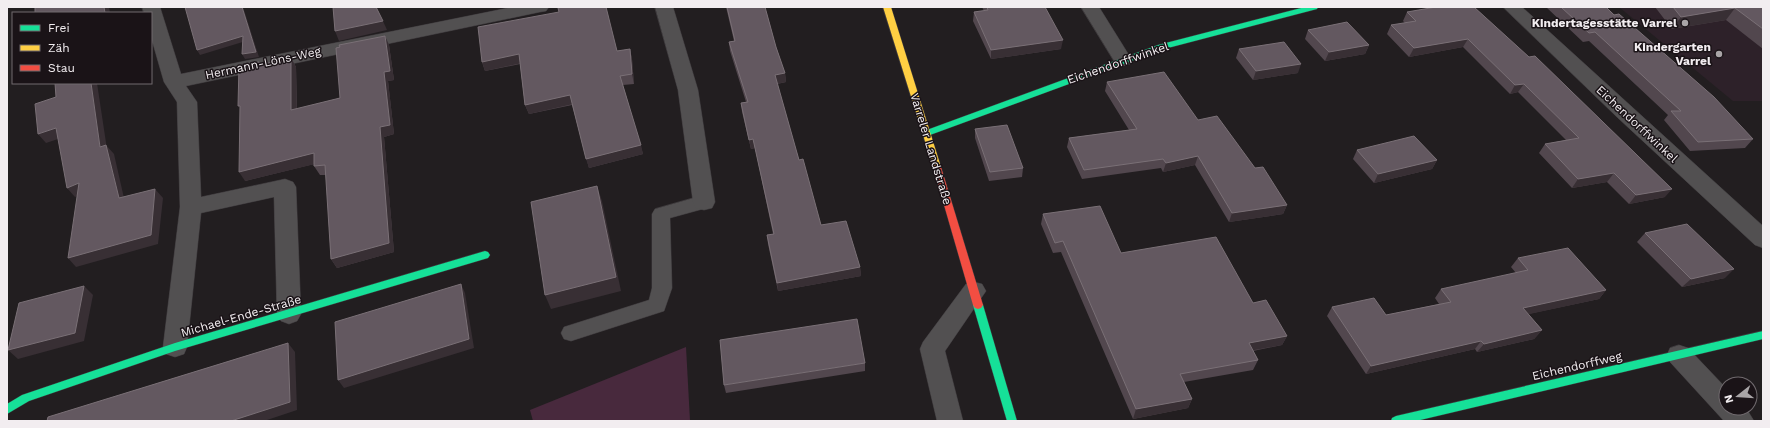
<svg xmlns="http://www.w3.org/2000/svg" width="1770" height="428" font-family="'Work Sans',sans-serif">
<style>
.built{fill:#2d2129}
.green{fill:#48293d}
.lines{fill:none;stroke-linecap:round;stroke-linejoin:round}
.lane-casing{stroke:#3d393c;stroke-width:1}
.street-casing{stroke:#3d393c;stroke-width:1}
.fast-casing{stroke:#3d393c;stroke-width:1}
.slow-casing{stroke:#3d393c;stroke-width:1}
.jam-casing{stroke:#3d393c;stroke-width:1}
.lane{fill:#525051;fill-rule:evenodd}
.street{fill:#525051;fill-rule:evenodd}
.fast{fill:#16e098;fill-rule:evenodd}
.slow{fill:#ffcf43;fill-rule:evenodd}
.jam{fill:#f24e42;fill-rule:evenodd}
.wall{fill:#52474e}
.shaded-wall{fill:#382f34}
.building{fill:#635860;stroke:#7a7076}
.poi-dot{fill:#a9a5a7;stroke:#1a1317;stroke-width:1.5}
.labels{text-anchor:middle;stroke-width:3;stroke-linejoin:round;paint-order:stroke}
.poi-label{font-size:12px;font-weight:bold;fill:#f2edf0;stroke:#1a1317;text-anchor:end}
.street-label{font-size:12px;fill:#f2edf0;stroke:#1a1317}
</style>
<rect width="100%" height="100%" fill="#221e20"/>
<polygon class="built" points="1619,7 1763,7 1763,101 1733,101"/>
<polygon class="green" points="686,347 690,421 533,421 530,410"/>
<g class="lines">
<defs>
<polygon id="lane" points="704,195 710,197 713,202 710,207 670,218 672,288 664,311 571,341 564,339 561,333 564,327 649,300 652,288 652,214 655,209"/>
<g id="street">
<polygon points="142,7 160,7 181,74 513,7 549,7 546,11 540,12 186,86 197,102 201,197 285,179 293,182 296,187 301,314 297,321 289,324 281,321 277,314 274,197 201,213 187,347 184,354 175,357 166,354 163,347 180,207 177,102 164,82 151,37 151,13 144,13"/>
<polygon points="655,7 673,7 698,90 715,202 712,208 704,210 696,208 693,202 678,90"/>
<polygon points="1081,7 1099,7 1132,60 1130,64 1123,66 1116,64"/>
<polygon points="1503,7 1522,7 1763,226 1763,248 1755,245 1618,118"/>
<polygon points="974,282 982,284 986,291 945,351 963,421 937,421 920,349 923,342 966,284"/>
<polygon points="1679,345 1688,348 1726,388 1726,408 1746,408 1754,421 1724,421 1670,362 1667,355 1670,348"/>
</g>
<g id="fast">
<polygon points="1305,7 1318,7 1317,9 1164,49 930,135 924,135 923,133 924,131 1158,45"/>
<polygon points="485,251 488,252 490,255 488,258 175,351 29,401 7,414 7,404 22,395 175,343"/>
<polygon points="978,301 981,302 983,305 1017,421 1007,421 973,305 975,302"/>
<polygon points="1763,331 1763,339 1416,421 1391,421 1392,418 1396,416"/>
</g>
<polygon id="slow" points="883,7 891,7 941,167 940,169 937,170 933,167"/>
<polygon id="jam" points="937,164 941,167 983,305 981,308 978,309 975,308 973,305 933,167"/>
</defs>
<use href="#lane" class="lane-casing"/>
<use href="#street" class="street-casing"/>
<use href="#fast" class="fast-casing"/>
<use href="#slow" class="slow-casing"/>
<use href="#jam" class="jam-casing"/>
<use href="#lane" class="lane"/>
<use href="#street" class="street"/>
<use href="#fast" class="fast"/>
<use href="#slow" class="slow"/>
<use href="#jam" class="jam"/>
</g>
<g class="wall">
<polygon points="726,7 765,7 776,47 785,73 786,82 777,84 799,160 821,225 860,267 861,276 778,291 768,244 767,235 773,234 755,148 751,149 742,112 741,103 746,102 730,51 729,42 734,41"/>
<polygon points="982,7 1045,7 1061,49 991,59 973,21 974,12 984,11"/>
<polygon points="1436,7 1665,197 1629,204 1607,182 1572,188 1539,153 1545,144 1566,140 1518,92 1510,94 1463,47 1409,57 1387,34 1391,25 1405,23 1403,21 1407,12"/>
<polygon points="1546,7 1606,7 1753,139 1745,148 1690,151 1664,120 1668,115 1589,41 1583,42"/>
<polygon points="1655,7 1763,7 1763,49 1726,20 1672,29"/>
<polygon points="1308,30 1369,45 1365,54 1325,61 1305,39"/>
<polygon points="385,36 389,45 394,80 388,81 394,134 384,137 394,252 337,268 331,259 326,175 320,175 314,166 314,164 245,181 259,62 261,65 291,58 296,67 297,109 340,98"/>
<polygon points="630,49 632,59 634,84 623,85 643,154 589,168 572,105 529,114 525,105 520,64 485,71 482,62 617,51"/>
<polygon points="1239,49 1298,73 1253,80 1236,58"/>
<polygon points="1107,82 1255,168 1287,205 1283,214 1229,222 1195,165 1163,172 1161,168 1082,179 1067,147 1069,138 1129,130 1105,91"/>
<polygon points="975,129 1023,168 1022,177 989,181 975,138"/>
<polygon points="1357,150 1437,160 1432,169 1374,183 1353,159"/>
<polygon points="1043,214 1121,253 1253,303 1287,336 1282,345 1253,351 1258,360 1253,370 1184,382 1192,399 1188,408 1133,419 1061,252 1053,253 1041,224"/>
<polygon points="1645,233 1725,278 1682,287 1637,242"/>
<polygon points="1518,258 1606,290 1599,299 1528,314 1542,330 1534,339 1477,352 1475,349 1366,374 1327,316 1332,307 1386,315 1439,304 1435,298 1441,289 1516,273 1511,267"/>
<polygon points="865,363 865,371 726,393 724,385"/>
</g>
<g class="shaded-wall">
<polygon points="104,7 109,7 110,13 105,13"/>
<polygon points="242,7 243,7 259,57 245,59 242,54 256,52"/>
<polygon points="1735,8 1726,20 1672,29 1681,17"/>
<polygon points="383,21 387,30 339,41 335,31"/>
<polygon points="243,36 246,41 200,55 197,50"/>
<polygon points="385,36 389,45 394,80 388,81 394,134 384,137 394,252 337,268 331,259 380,127"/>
<polygon points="1468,39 1463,47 1409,57 1414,48"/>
<polygon points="1063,40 1061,49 991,59 991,50"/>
<polygon points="1369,45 1365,54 1325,61 1329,52"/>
<polygon points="630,49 632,59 634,84 632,74"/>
<polygon points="519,54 522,63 485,71 482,62"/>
<polygon points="291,58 296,67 297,119 291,110"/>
<polygon points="1301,64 1298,73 1253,80 1256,71"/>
<polygon points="785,73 786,82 776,84 775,75"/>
<polygon points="91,83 97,83 108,156 100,147"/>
<polygon points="1524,84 1518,92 1510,94 1515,85"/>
<polygon points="570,95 573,104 529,114 525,105"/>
<polygon points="56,128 64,137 46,143 38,134"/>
<polygon points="753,139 755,148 751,149 749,140"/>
<polygon points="106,145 114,154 126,207 119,198"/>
<polygon points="641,145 643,154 589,168 586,159"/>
<polygon points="314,153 319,163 245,181 239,172"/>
<polygon points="1198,156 1195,165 1163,172 1166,163"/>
<polygon points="1437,160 1432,169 1374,183 1378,174"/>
<polygon points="1614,173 1607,182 1572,188 1578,179"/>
<polygon points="79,183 87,192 75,197 67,188"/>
<polygon points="597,186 602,201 621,291 551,309 545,295"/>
<polygon points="155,189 163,198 158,244 76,267 68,258"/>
<polygon points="1672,189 1665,197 1629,204 1636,195"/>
<polygon points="1287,205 1283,214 1229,222 1232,213"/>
<polygon points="860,267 861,276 778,291 777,283"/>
<polygon points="1734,269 1725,278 1682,287 1691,279"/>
<polygon points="461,284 465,293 474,348 344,388 338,380"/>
<polygon points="84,286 93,295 84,341 18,359 8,350"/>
<polygon points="1606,290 1599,299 1516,317 1523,308"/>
<polygon points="1542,330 1534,339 1477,352 1484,344"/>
<polygon points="1287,336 1282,345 1244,352 1249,343"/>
<polygon points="1481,341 1475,349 1366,374 1371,366"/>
<polygon points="288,343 295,352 297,410 264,421 231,421"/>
<polygon points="1192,399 1188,408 1133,419 1136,409"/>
</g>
<g class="building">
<polygon points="35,7 104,7 105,13 35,13"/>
<polygon points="185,7 242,7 256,52 242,54 243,36 197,50"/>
<polygon points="333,7 376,7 383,21 335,31"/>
<polygon points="562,7 606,7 617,51 630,49 632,74 620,76 641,145 586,159 570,95 525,105 519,54 482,62 478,27 559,12 558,8"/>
<polygon points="727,7 765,7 776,47 785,73 775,75 799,160 803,159 821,225 846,221 860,267 777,283 767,235 774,234 753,139 749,140 741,103 748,102 729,42 735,41"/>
<polygon points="987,7 1045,7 1063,40 991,50 974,12 988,10"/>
<polygon points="1436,7 1474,7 1529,57 1535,56 1672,189 1636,195 1614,173 1578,179 1545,144 1579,138 1524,84 1515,85 1468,39 1414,48 1391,25 1416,21 1407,12"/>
<polygon points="1561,7 1606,7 1614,15 1619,14 1714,97 1753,139 1698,142 1671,111 1681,111 1595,32 1589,33"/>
<polygon points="1673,7 1763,7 1763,29 1735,8 1681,17"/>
<polygon points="1347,22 1369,45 1329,52 1308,30"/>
<polygon points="385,36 390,71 384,72 390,125 380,127 389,243 331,259 325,165 314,166 314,153 239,172 240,106 238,106 239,66 259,62 260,65 291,58 291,110 340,98 336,48 340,47 339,45"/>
<polygon points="1284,42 1301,64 1256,71 1239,49"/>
<polygon points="1164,72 1198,120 1217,116 1255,168 1263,167 1287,205 1232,213 1198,156 1166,163 1163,159 1084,170 1069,138 1137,129 1107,82"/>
<polygon points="55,83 91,83 100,147 106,145 119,198 155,189 151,235 68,258 79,183 67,188 56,128 38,134 35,104 56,97"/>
<polygon points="1007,125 1023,168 990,172 975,129"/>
<polygon points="1414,136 1437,160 1378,174 1357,150"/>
<polygon points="597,186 616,277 545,295 531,202"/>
<polygon points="1100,206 1121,253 1216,237 1253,303 1266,300 1287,336 1249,343 1258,360 1180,374 1192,399 1136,409 1063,241 1055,243 1043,214"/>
<polygon points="1687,224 1734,269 1691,279 1645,233"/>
<polygon points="1568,248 1606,290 1523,308 1542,330 1484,344 1481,341 1371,366 1332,307 1374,298 1386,315 1451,302 1441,289 1528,270 1518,258"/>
<polygon points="461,284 469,339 338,380 335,322"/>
<polygon points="84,286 75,333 8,350 19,303"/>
<polygon points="857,319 865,363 724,385 720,340"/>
<polygon points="288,343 290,402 231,421 47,421 48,417"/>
</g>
<g class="poi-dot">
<circle cx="1685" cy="23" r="4"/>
<circle cx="1719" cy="54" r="4"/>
</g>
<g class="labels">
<g class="poi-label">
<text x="1677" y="27">Kindertagesstätte Varrel</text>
<text x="1711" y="51">Kindergarten<tspan x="1711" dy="14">Varrel</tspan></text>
</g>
<g class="street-label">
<text transform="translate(263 63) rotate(-12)" y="4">Hermann-Löns-Weg</text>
<text transform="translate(1118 63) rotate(-19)" y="4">Eichendorffwinkel</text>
<text transform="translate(1637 124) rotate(43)" y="4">Eichendorffwinkel</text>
<text transform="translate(931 149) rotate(73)" y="4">Varreler Landstraße</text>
<text transform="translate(241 316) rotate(-16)" y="4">Michael-Ende-Straße</text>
<text transform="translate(1577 366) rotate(-13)" y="4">Eichendorffweg</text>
</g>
</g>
<rect width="1770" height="428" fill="none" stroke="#f2edf0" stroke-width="16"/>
<rect x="12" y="12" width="140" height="72" fill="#1a1317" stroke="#706a6e"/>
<rect x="20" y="25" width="20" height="6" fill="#16e098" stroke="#706a6e"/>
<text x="48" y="32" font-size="12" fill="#f2edf0">Frei</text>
<rect x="20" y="45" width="20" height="6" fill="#ffcf43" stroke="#706a6e"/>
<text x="48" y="52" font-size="12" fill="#f2edf0">Zäh</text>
<rect x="20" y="65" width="20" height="6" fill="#f24e42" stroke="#706a6e"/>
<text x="48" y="72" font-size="12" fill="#f2edf0">Stau</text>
<g transform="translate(1738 396) rotate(253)"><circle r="19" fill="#1a1317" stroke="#706a6e"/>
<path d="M0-3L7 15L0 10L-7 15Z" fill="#a9a5a7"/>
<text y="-6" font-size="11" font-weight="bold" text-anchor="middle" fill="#f2edf0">N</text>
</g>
</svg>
